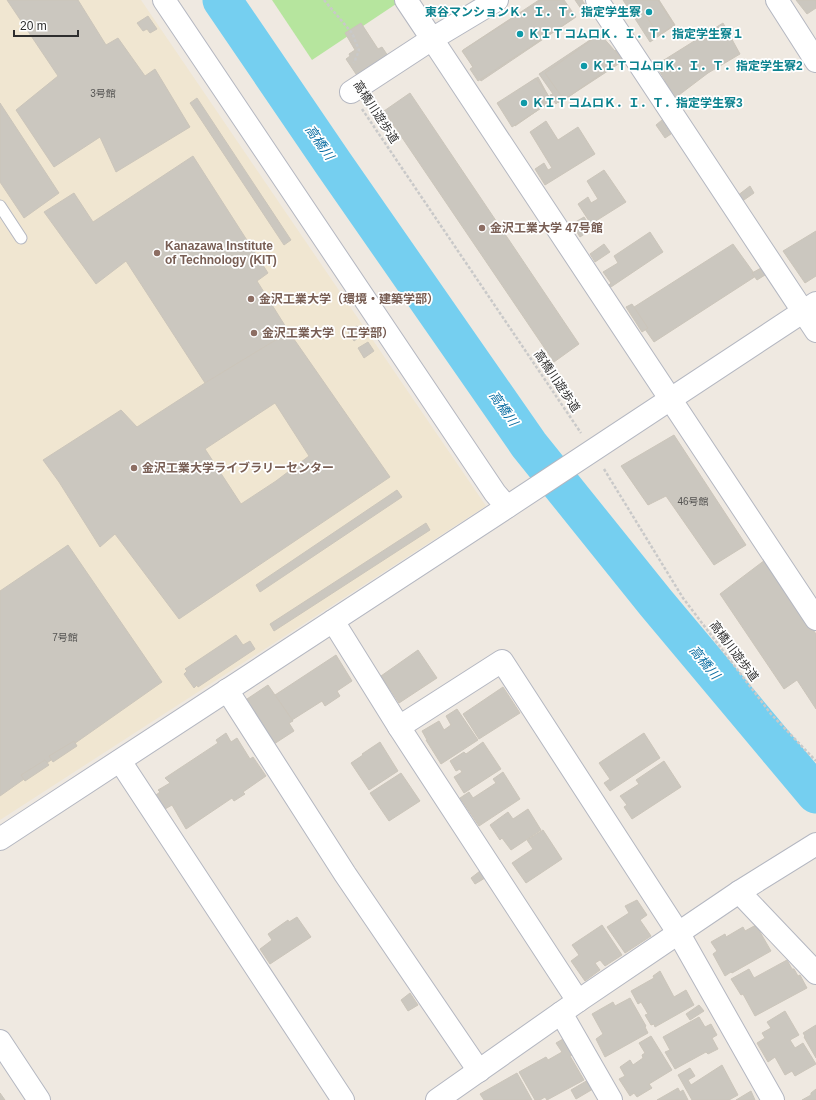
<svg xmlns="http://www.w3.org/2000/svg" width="816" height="1100" font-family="Helvetica,'Noto Sans JP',sans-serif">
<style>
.education{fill:#f0e6d1}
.green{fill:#b6e59e}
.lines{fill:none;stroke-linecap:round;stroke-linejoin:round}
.river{stroke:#75cff0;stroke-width:39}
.building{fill:#cbc7bf;stroke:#cbc5ba;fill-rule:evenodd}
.lane-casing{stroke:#b4b7c1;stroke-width:13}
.street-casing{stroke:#b4b7c1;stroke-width:24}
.path{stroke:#c9c9c9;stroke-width:2.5;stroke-dasharray:3 2;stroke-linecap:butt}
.lane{stroke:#fff;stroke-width:11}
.street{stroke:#fff;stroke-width:22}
.culture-dot{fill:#0f9aa8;stroke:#fff;stroke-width:1.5}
.education-dot{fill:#8d6e63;stroke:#fff;stroke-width:1.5}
.labels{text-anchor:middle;stroke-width:3.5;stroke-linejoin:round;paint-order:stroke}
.number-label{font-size:10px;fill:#555452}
.culture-label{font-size:12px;font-weight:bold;fill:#0d838f;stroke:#fff;text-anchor:start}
.street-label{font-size:12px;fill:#2e2e2e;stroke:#fff}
.education-label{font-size:12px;font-weight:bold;fill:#785e54;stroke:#fff;text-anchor:start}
.water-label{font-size:13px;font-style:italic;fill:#0d6fa3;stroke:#fff}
</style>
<rect width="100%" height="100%" fill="#efe9e1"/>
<polygon class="education" points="0,0 141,0 486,506 0,820"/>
<polygon class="green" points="272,0 402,0 312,60"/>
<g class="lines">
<polyline class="river" points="222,0 333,163 529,445 656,603 816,794"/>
</g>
<g class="building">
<polygon points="7,0 78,0 106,45 118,38 145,76 155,69 190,127 116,172 100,137 54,167 16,110 58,76"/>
<polygon points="539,0 564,0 576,17 481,81 463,50"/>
<polygon points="541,0 562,0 574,18 478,81 470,69 473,67 462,51"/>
<polygon points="575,0 582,0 590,12 586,16"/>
<polygon points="623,0 659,0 675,25 650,42"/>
<polygon points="635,0 658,0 674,25 659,35"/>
<polygon points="635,0 658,0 674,25 659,35"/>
<polygon points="796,0 816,0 816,8 807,14"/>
<polygon points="148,16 157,29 150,33 147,29 143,31 137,23"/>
<polygon points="361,23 378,49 382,47 388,56 358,77 346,59 350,56 349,54 355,50 345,33"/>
<polygon points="723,23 740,54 708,73 675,98 656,65"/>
<polygon points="599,34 611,53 616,50 622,59 619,61 620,63 559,103 558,102 556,104 550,95 553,94 539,74"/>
<polygon points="600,34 622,59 564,100 545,73"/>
<polygon points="538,77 551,101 515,126 498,104"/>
<polygon points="536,78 552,101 512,127 497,103"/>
<polygon points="410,93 579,344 554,362 384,111"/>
<polygon points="197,98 291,240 284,245 190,103"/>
<polygon points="0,103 59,193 24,218 0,182"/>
<polygon points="662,120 671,134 665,138 656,125"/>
<polygon points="546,121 558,140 578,127 595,154 545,185 535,169 544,163 548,170 552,168 530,132"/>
<polygon points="193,156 268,273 257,281 289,332 205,383 126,261 96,284 44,212 74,193 93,222"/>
<polygon points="604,170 626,202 591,224 578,204 588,197 591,203 598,199 587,181"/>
<polygon points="750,186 754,193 741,202 737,196"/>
<polygon points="584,217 592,229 580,237 572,224"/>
<polygon points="816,231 816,276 805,283 783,251"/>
<polygon points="650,232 663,252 611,287 609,285 611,283 603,272 618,263 614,256"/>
<polygon points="604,244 610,252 595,262 590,254"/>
<polygon points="733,244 756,276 654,342 631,309"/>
<polygon points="761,268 765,275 757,280 752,273"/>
<polygon points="632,304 648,328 642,332 626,307"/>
<polygon points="357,326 364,334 354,341 348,332"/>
<path d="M 289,332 L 390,477 L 179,619 L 115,534 L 100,547 L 59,482 L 43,460 L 121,410 L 137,427 L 205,383 ZM 275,403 L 309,456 L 276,481 L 241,504 L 205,449 Z"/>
<polygon points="368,342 374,351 364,358 358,348"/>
<polygon points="674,435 746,545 714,565 666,496 648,505 621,466"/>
<polygon points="397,490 402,497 260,592 256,585"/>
<polygon points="426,523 430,530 274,631 270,624"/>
<polygon points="68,545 162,682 0,796 0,591"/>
<polygon points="765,560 816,634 816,709 797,680 784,689 720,594"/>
<polygon points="236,635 243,645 250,641 255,649 198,687 197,685 194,688 184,674 187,671 185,669"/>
<polygon points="418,650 437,678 399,703 381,676"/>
<polygon points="336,655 352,681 337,691 340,696 325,706 322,701 292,720 275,695"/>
<polygon points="268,685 293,721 289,723 294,731 274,744 246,702 248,701 247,699"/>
<polygon points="503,687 520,713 479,739 463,714"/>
<polygon points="457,709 478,740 441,764 426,740 427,740 422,731 439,721 444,730 451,725 446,716"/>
<polygon points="226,733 231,742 237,738 250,759 253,757 266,776 243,792 245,794 234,801 232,798 186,829 172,805 165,809 156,795 160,792 158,790 170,783 165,778 218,743 216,740"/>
<polygon points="644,733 660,758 610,791 604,783 610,779 599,763"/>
<polygon points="74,741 77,746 53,762 49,756"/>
<polygon points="380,742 398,771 369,790 351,763 363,755 362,754"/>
<polygon points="483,742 501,769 464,793 454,777 462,772 460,769 456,771 450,761 464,752 466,754"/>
<polygon points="45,760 49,765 25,781 21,775"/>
<polygon points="664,761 681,787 632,819 624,807 627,805 620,796 639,784 636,780"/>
<polygon points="503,772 520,799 479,826 460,798 469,792 473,798 496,783 493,779"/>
<polygon points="401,773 420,801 389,821 370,793"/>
<polygon points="528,809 541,830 511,850 502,838 500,840 490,825 508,812 513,819"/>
<polygon points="543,830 562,859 526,883 512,863 533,849 527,840"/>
<polygon points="480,871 485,878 475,884 471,878"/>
<polygon points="637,900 647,915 640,920 651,936 625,953 607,927 629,913 625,906"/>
<polygon points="297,917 311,937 270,964 260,949 272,940 268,934 288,920 289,922"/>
<polygon points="602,925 622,955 605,966 600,960 595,963 600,970 585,981 571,961 579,955 572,945"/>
<polygon points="756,925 771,951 732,973 731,972 725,976 713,954 717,951 711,942 725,934 726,937 743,927 745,931"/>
<polygon points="787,960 792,969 794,969 798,976 800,975 807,988 755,1016 743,994 741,995 731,979 749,969 754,978"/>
<polygon points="660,971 674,997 686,990 694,1005 655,1027 654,1024 651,1025 645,1015 648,1014 641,1002 638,1004 631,991 654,978 653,976"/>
<polygon points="410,993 418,1005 408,1011 401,1000"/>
<polygon points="630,998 646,1026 645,1027 648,1033 605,1057 596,1039 603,1034 592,1014 613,1002 615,1006"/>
<polygon points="699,1005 704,1011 690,1020 686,1014"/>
<polygon points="785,1011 799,1035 790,1040 795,1048 803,1043 816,1064 795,1076 792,1071 785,1075 775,1057 768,1062 757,1043 765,1038 762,1033 771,1028 767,1022"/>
<polygon points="699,1017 705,1027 711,1024 717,1035 712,1038 718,1049 708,1054 706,1052 675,1069 665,1052 670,1050 663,1037"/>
<polygon points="816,1025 816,1058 804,1037 805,1036 803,1033"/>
<polygon points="651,1036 672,1070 649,1084 652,1088 637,1097 634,1093 630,1096 619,1079 625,1076 620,1067 630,1060 633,1065 643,1058 642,1055 645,1053 639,1043"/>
<polygon points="563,1039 572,1055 570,1056 584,1080 547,1100 545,1097 540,1100 535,1100 519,1072 546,1057 548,1060 562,1052 556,1043"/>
<polygon points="722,1065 738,1095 729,1100 692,1100 678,1075 690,1068 695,1076 688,1080 691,1085"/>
<polygon points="517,1073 532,1100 484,1100 480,1094"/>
<polygon points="588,1080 593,1089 576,1099 571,1090"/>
<polygon points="678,1088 680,1092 683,1090 688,1100 657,1100"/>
<polygon points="816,1089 816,1100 802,1100 811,1095 811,1093"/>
<polygon points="751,1091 755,1100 736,1100"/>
<polygon points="0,1093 5,1100 0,1100"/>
</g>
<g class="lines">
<defs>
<polyline id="lane" points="0,206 21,238"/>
<g id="street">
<polyline points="164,0 495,493 507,507"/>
<polyline points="406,0 432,39 497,0"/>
<polyline points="597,0 816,331"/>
<polyline points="777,0 816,61"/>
<polyline points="351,92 432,39 816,619"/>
<polyline points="333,621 399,727 502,661 679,934 773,1100"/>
<polyline points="227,690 345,874 479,1071"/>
<polyline points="399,727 578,1001"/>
<polyline points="120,761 343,1100"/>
<polyline points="0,839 507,507 816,303"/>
<polyline points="739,892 816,973"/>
<polyline points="561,1013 611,1100"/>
<polyline points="0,1041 39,1100"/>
<polyline points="437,1100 578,1001 739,892 816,844"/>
</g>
</defs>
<use href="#lane" class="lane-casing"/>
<use href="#street" class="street-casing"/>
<g class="path">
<polyline points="324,0 352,33 359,50 354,63"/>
<polyline points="362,109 581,433"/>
<polyline points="604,469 683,598 771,714 816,761"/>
</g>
<use href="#lane" class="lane"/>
<use href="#street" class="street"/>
</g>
<g class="culture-dot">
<circle cx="649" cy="12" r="4"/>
<circle cx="520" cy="34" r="4"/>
<circle cx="584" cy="66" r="4"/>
<circle cx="524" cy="103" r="4"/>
</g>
<g class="education-dot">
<circle cx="482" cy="228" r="4"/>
<circle cx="157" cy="253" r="4"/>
<circle cx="251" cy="299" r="4"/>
<circle cx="254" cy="333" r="4"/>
<circle cx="134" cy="468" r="4"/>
</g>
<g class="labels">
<g class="number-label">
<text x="103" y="97">3号館</text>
<text x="693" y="505">46号館</text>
<text x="65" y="641">7号館</text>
</g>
<g class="culture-label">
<text x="641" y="16" text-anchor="end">東谷マンションＫ．Ｉ．Ｔ．指定学生寮</text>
<text x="528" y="38">ＫＩＴコムロＫ．Ｉ．Ｔ．指定学生寮１</text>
<text x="592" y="70">ＫＩＴコムロＫ．Ｉ．Ｔ．指定学生寮2</text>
<text x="532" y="107">ＫＩＴコムロＫ．Ｉ．Ｔ．指定学生寮3</text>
</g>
<g class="street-label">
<text transform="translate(376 112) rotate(57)" y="4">高橋川遊歩道</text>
<text transform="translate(557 381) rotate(56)" y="4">高橋川遊歩道</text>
<text transform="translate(734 651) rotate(53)" y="4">高橋川遊歩道</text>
</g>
<g class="education-label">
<text x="490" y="232">金沢工業大学 47号館</text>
<text x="165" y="250">Kanazawa Institute<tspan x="165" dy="14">of Technology (KIT)</tspan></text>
<text x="259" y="303">金沢工業大学（環境・建築学部）</text>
<text x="262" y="337">金沢工業大学（工学部）</text>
<text x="142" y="472">金沢工業大学ライブラリーセンター</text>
</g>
<g class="water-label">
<text transform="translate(320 142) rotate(55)" y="5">高橋川</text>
<text transform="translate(504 408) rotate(55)" y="5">高橋川</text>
<text transform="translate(705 662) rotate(50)" y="5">高橋川</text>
</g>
</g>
<path d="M14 30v6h64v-6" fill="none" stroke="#2e2e2e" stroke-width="2"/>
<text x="20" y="30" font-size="12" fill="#2e2e2e" stroke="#ffffff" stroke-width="3" paint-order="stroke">20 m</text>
</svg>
